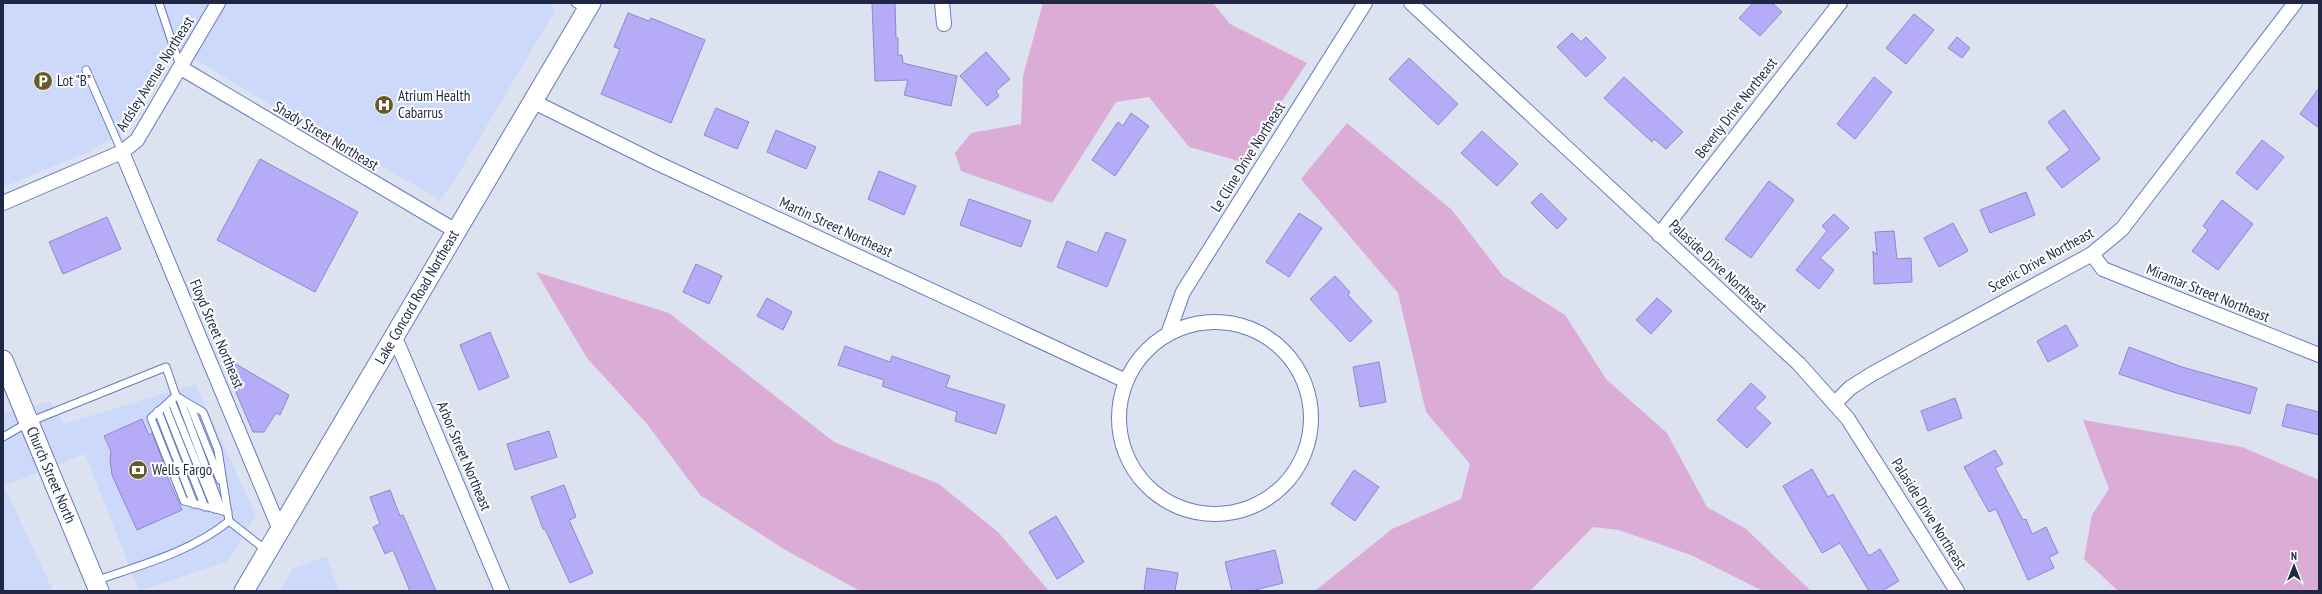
<svg xmlns="http://www.w3.org/2000/svg" width="2322" height="594" font-family="'PT Sans Narrow',sans-serif">
<style>
.built{fill:#cdd9fa}
.green{fill:#dbadd6}
.building{fill:#b5abf7;stroke:#9186cf}
.lines{fill:none;stroke-linecap:round;stroke-linejoin:round}
.service-casing{stroke:#657bbf;stroke-width:9}
.minor-casing{stroke:#657bbf;stroke-width:16}
.secondary-casing{stroke:#657bbf;stroke-width:21}
.service{stroke:#fff;stroke-width:7}
.minor{stroke:#fff;stroke-width:14}
.secondary{stroke:#fff;stroke-width:19}
.labels{text-anchor:middle;stroke-width:4;stroke-linejoin:round;paint-order:stroke}
.street-label{font-size:15px;fill:#1f2744;stroke:#fff}
.poi-label{font-size:15px;fill:#1f2744;stroke:#fff;text-anchor:start}
</style>
<rect width="100%" height="100%" fill="#dde2f1"/>
<g class="built">
<polygon points="3,3 552,3 555,11 457,176 440,200 328,135 324,137 178,49 162,70 135,118 123,132 88,152 3,187"/>
<polygon points="195,384 256,515 228,561 139,591 85,454 3,486 3,414 50,401 64,424"/>
<polygon points="5,488 53,591 3,591 3,489"/>
<polygon points="327,556 338,591 280,591 292,569"/>
</g>
<g class="green">
<polygon points="1043,3 1213,3 1230,24 1307,63 1242,162 1189,147 1149,97 1116,102 1052,203 961,171 955,153 971,133 1021,124 1023,76"/>
<polygon points="1347,123 1452,210 1503,276 1565,315 1606,379 1667,433 1707,507 1746,529 1811,591 1763,591 1691,555 1619,530 1593,527 1530,591 1315,591 1392,529 1461,499 1470,464 1426,412 1398,293 1301,179"/>
<polygon points="536,272 669,313 834,442 939,484 998,532 1049,591 860,591 782,548 700,495 647,424 587,358"/>
<polygon points="2083,420 2242,447 2319,480 2319,591 2118,591 2084,559 2092,515 2109,489"/>
</g>
<g class="building">
<polygon points="872,3 895,3 896,38 898,38 898,55 902,55 903,63 957,76 951,106 904,95 908,80 875,81"/>
<polygon points="1753,3 1772,3 1782,12 1760,36 1739,18"/>
<polygon points="628,13 649,21 651,18 705,40 671,123 601,94 620,49 614,47"/>
<polygon points="1914,14 1934,30 1906,64 1886,48"/>
<polygon points="1572,33 1581,42 1586,37 1606,58 1586,77 1557,47"/>
<polygon points="1957,37 1970,48 1962,58 1948,48"/>
<polygon points="986,52 1010,79 996,91 999,96 987,106 960,76"/>
<polygon points="1409,58 1458,104 1438,125 1389,79"/>
<polygon points="1624,77 1683,132 1666,149 1654,139 1652,142 1604,98"/>
<polygon points="1874,77 1892,92 1855,139 1837,124"/>
<polygon points="2319,88 2319,128 2300,114"/>
<polygon points="716,108 749,122 737,149 704,135"/>
<polygon points="2064,110 2100,159 2062,188 2046,168 2070,150 2048,122"/>
<polygon points="1131,113 1149,126 1115,176 1092,160 1118,122 1123,126"/>
<polygon points="776,130 816,147 806,169 767,152"/>
<polygon points="1482,131 1518,164 1497,186 1461,153"/>
<polygon points="2262,140 2284,157 2257,190 2236,173"/>
<polygon points="260,159 358,212 315,292 217,240"/>
<polygon points="879,171 916,186 904,215 868,199"/>
<polygon points="1769,181 1794,200 1751,258 1725,239"/>
<polygon points="2026,192 2035,215 1990,233 1980,210"/>
<polygon points="1541,193 1567,219 1557,229 1531,203"/>
<polygon points="969,199 1031,221 1021,247 960,225"/>
<polygon points="2222,200 2253,224 2218,270 2192,251 2208,230 2203,226"/>
<polygon points="1299,213 1322,228 1289,277 1266,262"/>
<polygon points="1834,214 1849,228 1820,258 1834,270 1819,289 1796,270 1827,231 1822,226"/>
<polygon points="107,217 121,249 63,274 49,242"/>
<polygon points="1953,223 1968,251 1939,267 1924,238"/>
<polygon points="1894,231 1897,259 1911,258 1912,282 1874,284 1873,251 1877,255 1875,232"/>
<polygon points="1106,232 1126,240 1107,287 1057,267 1067,241 1097,253"/>
<polygon points="696,264 722,276 709,304 683,292"/>
<polygon points="1335,276 1350,292 1348,295 1372,321 1350,342 1310,299"/>
<polygon points="767,298 792,312 783,330 757,316"/>
<polygon points="1657,298 1672,311 1651,334 1636,320"/>
<polygon points="2066,325 2078,346 2048,362 2037,341"/>
<polygon points="490,332 509,377 479,390 460,345"/>
<polygon points="845,346 890,362 892,356 950,376 946,387 1005,405 996,434 955,421 957,412 882,386 884,380 838,365"/>
<polygon points="2129,347 2182,367 2257,388 2250,414 2173,392 2119,374"/>
<polygon points="1379,362 1386,402 1360,407 1353,367"/>
<polygon points="234,363 289,395 280,415 276,413 264,432 253,432 226,369"/>
<polygon points="1751,383 1766,397 1755,408 1771,423 1747,448 1717,420"/>
<polygon points="1955,398 1962,418 1928,431 1921,411"/>
<polygon points="2287,404 2319,412 2319,435 2282,426"/>
<polygon points="142,419 149,435 152,433 164,464 162,465 182,510 137,530 112,475 110,461 111,451 104,436"/>
<polygon points="549,431 557,457 515,470 507,444"/>
<polygon points="1995,450 2003,464 1995,468 2023,520 2026,519 2032,534 2046,527 2058,553 2049,557 2054,568 2028,580 1996,509 1989,512 1964,467"/>
<polygon points="1812,469 1828,497 1833,494 1869,556 1880,549 1899,581 1882,591 1869,591 1840,543 1822,553 1783,486"/>
<polygon points="1354,470 1379,487 1355,521 1331,504"/>
<polygon points="564,485 576,517 569,520 593,573 570,583 545,529 543,529 531,497"/>
<polygon points="390,490 400,516 403,515 436,591 410,591 393,550 385,554 373,527 380,524 370,497"/>
<polygon points="1056,516 1084,562 1057,579 1029,532"/>
<polygon points="1275,550 1283,583 1251,591 1232,591 1225,562"/>
<polygon points="1147,568 1178,573 1175,591 1144,591"/>
</g>
<g class="lines">
<defs>
<g id="service">
<polyline points="159,3 180,66"/>
<polyline points="575,3 587,9"/>
<polyline points="86,70 122,152"/>
<polyline points="176,396 151,418 184,501 228,512"/>
<polyline points="180,399 222,511"/>
<polyline points="171,400 215,509"/>
<polyline points="190,405 220,480"/>
<polyline points="165,406 205,507"/>
<polyline points="158,411 194,504"/>
<path d="M 3,437 L 29,422 L 166,367 L 176,396 L 203,412 L 218,450 L 229,521 C 191,552 141,565 95,581"/>
<polyline points="229,521 267,551"/>
</g>
<g id="minor">
<polyline points="942,3 944,24"/>
<polyline points="1411,3 1799,364 1848,419 1957,591"/>
<polyline points="181,68 456,231"/>
<polyline points="532,101 657,163 1126,381"/>
<polyline points="122,152 280,530"/>
<polyline points="3,203 122,152 137,140 218,3"/>
<polyline points="1659,235 1840,3"/>
<polyline points="2092,254 2103,269 2319,355"/>
<circle cx="1215" cy="418" r="96"/>
<polyline points="1168,334 1183,292 1365,3"/>
<polyline points="394,335 502,591"/>
<polyline points="1835,403 1850,388 1872,374 2092,254 2122,229 2295,3"/>
</g>
<g id="secondary">
<polyline points="3,360 99,591"/>
<polyline points="244,591 591,3"/>
</g>
</defs>
<use href="#service" class="service-casing"/>
<use href="#minor" class="minor-casing"/>
<use href="#secondary" class="secondary-casing"/>
<use href="#service" class="service"/>
<use href="#minor" class="minor"/>
<use href="#secondary" class="secondary"/>
</g>
<defs>
<symbol id="parking-disc" viewBox="-11 -11 22 22"><circle r="9.5" fill="#6b5927" stroke="#fff"/><path d="M-3.5-5.5H1a3.5 3.5 0 0 1 0 7H-1V5.5H-3.5ZM-1-3.4V-.6H.8a1.4 1.4 0 0 0 0-2.8Z" fill="#fff"/></symbol>
<symbol id="hospital-disc" viewBox="-11 -11 22 22"><circle r="9.5" fill="#6b5927" stroke="#fff"/><path d="M-5-5h3v3.5h4V-5h3V5h-3V1.5h-4V5h-3Z" fill="#fff"/></symbol>
<symbol id="bank-disc" viewBox="-11 -11 22 22"><circle r="9.5" fill="#6b5927" stroke="#fff"/><path d="M-6-4H6V4H-6ZM0-2.3a2.3 2.3 0 1 0 0 4.6a2.3 2.3 0 1 0 0-4.6Z" fill="#fff"/></symbol>
</defs>
<g fill-rule="evenodd">
<use href="#parking-disc" x="32" y="70" width="22" height="22"/>
<use href="#hospital-disc" x="373" y="94" width="22" height="22"/>
<use href="#bank-disc" x="127" y="459" width="22" height="22"/>
</g>
<g class="labels">
<g class="street-label">
<text transform="translate(155 74) rotate(-58)" y="5">Ardsley Avenue Northeast</text>
<text transform="translate(1736 108) rotate(-52)" y="5">Beverly Drive Northeast</text>
<text transform="translate(326 136) rotate(31)" y="5">Shady Street Northeast</text>
<text transform="translate(1248 157) rotate(-58)" y="5">Le Cline Drive Northeast</text>
<text transform="translate(836 227) rotate(25)" y="5">Martin Street Northeast</text>
<text transform="translate(2041 260) rotate(-29)" y="5">Scenic Drive Northeast</text>
<text transform="translate(1718 266) rotate(43)" y="5">Palaside Drive Northeast</text>
<text transform="translate(2208 293) rotate(22)" y="5">Miramar Street Northeast</text>
<text transform="translate(417 297) rotate(-60)" y="5">Lake Concord Road Northeast</text>
<text transform="translate(217 334) rotate(67)" y="5">Floyd Street Northeast</text>
<text transform="translate(464 456) rotate(67)" y="5">Arbor Street Northeast</text>
<text transform="translate(51 475) rotate(67)" y="5">Church Street North</text>
<text transform="translate(1929 514) rotate(58)" y="5">Palaside Drive Northeast</text>
</g>
<g class="poi-label">
<text x="57" y="86">Lot "B"</text>
<text x="398" y="101">Atrium Health<tspan x="398" dy="17">Cabarrus</tspan></text>
<text x="152" y="475">Wells Fargo</text>
</g>
</g>
<rect width="2322" height="594" fill="none" stroke="#1f2744" stroke-width="8"/>
<g transform="translate(2294 566)" stroke="#ffffff" stroke-width="3" paint-order="stroke">
<path d="M0-3L7 15L0 10L-7 15Z" fill="#1f2744"/>
<text y="-6" font-size="11" font-weight="bold" text-anchor="middle" fill="#1f2744">N</text>
</g>
</svg>
